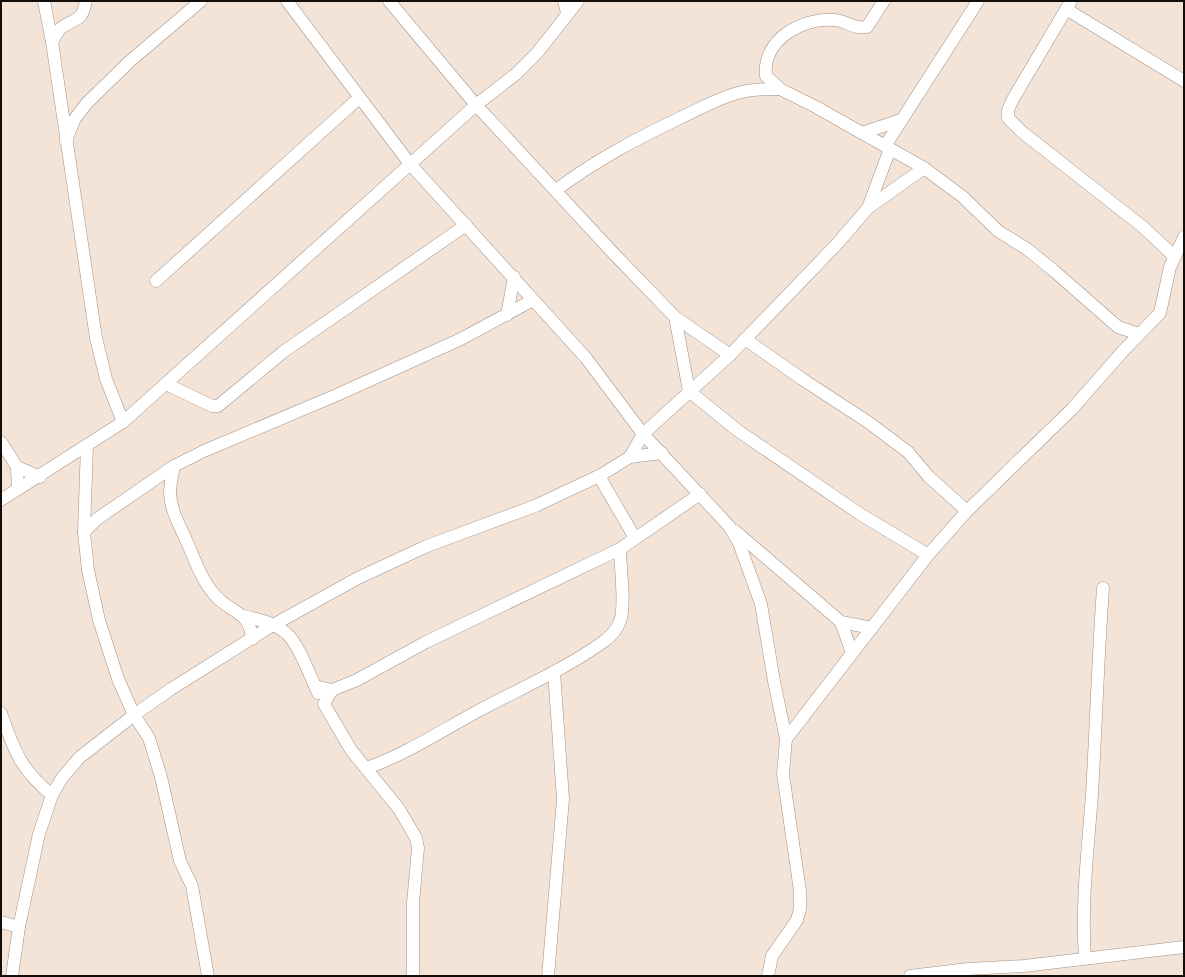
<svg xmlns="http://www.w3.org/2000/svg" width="1185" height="977" font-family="Rubik,sans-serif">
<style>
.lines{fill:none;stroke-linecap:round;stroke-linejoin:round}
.street-casing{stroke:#a19186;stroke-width:13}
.street{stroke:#fff;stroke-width:12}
</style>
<rect width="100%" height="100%" fill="#f4e3d7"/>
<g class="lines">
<defs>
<g id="street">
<polyline points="44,1 52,42 96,338 106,379 123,422"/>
<polyline points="287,1 410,164 586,358 643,434 729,526 739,543 761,604 774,681 786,739 783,774 800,891 800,909 797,920 772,956 768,976"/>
<polyline points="389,1 476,105 615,255 675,317 730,355"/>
<polyline points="564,1 567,13"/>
<path d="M 884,1 L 867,27 C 856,30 846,21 835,20 C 802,17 762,40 766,76 L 780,89 L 816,107 L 924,168 L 963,197 L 998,231 L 1027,249 L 1053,270 L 1118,327 L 1139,334"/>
<polyline points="1071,1 1013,99 1008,110 1008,118 1022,132 1143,227 1175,257"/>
<polyline points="1066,9 1184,81"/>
<path d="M 52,42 C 55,37 57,32 61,28 C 77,16 81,24 86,1"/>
<polyline points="862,133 901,120"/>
<polyline points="66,141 74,120 86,104 130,61 201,1"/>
<polyline points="885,146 978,1"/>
<path d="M 556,190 C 596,160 636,139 682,117 C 700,109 718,98 738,93 C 751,89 766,89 780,89"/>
<polyline points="868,208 890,149"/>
<polyline points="156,281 359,98"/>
<polyline points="507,315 514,277"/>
<polyline points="675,317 689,391 737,430 860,514 928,555"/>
<polyline points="745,339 802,379 868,422 908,452 929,477 967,511"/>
<polyline points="166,384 212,406 218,406 283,352 466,225"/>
<polyline points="1,442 17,467 18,489"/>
<polyline points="87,445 84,532 88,570 99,620 118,679 134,715 149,738 161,777 180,861 192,886 208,976"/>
<polyline points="630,457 643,434 730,355 837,244 868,208 924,168"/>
<path d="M 174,466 C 172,475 170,484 170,493 C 171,512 180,526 187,542 C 195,560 201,579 214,594 C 229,613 250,610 252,639"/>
<polyline points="17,467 40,477"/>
<polyline points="599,476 635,538"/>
<polyline points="1,500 123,422 476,105 516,74 537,53 578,1"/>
<polyline points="735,531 841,622 872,628"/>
<polyline points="84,532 97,519 174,466 204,451 339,394 461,339 533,300"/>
<path d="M 243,616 C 258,619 275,623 286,633 C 298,642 311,678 318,693"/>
<polyline points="841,622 852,653"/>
<polyline points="315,686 332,690 357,680 426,642 620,549 700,494"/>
<polyline points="332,690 324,704 351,750 399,809 416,838 418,848 413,903 413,976"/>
<path d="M 1,713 C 14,750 20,769 52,795"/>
<polyline points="786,739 928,555 967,511 1072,409 1124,350 1160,313 1170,267 1184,237"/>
<path d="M 367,768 C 406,754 441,731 478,711 C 519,689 564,670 603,642 C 610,637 617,630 620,621 C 626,606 620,567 620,549"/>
<polyline points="1,922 19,927"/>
<path d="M 1085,958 C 1081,904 1088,849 1092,794 C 1096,726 1098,657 1103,588"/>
<polyline points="12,976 19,927 39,834 52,795 62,778 80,757 134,715 171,689 273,625 358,578 427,546 535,506 599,476 630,457 662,453"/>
<polyline points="548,976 563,799 554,672"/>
<polyline points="910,976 968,969 1024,966 1184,947"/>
</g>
</defs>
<use href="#street" class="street-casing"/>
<use href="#street" class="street"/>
</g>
<rect width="1185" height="977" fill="none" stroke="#130e0a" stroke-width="4"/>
</svg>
